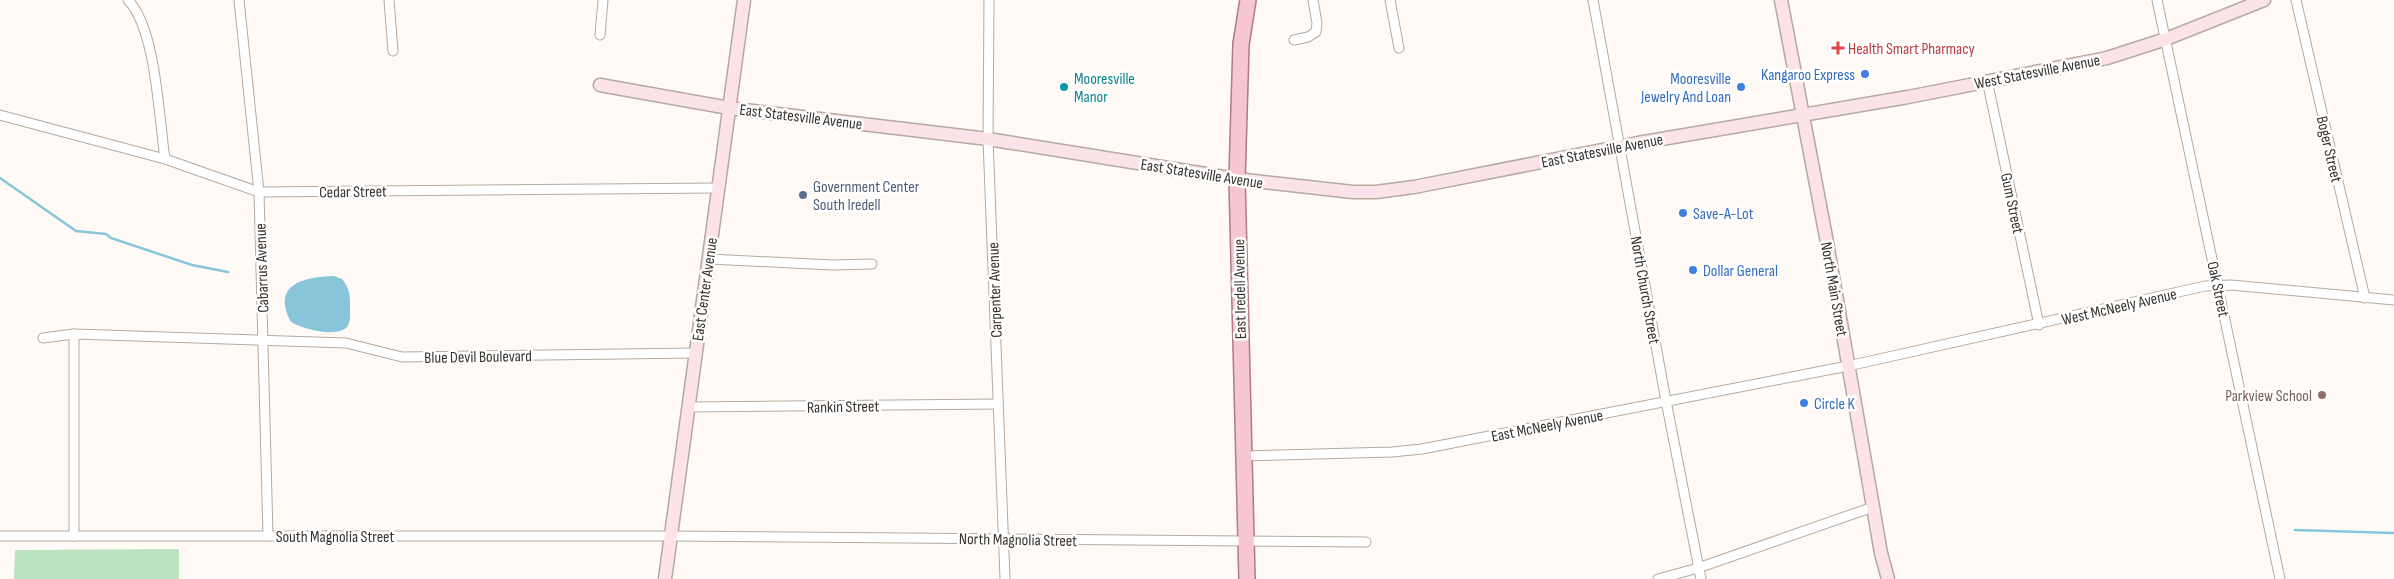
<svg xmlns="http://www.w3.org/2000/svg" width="2394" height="579" font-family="'Sofia Sans Condensed',sans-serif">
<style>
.green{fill:#bce3bf}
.water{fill:#88c5db}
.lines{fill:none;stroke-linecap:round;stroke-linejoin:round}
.stream{stroke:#88c5db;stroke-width:2.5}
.street-casing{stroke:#b5aa9f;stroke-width:11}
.secondary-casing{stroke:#b5aa9f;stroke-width:15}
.primary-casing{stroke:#b17a84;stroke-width:18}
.street{stroke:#fff;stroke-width:9}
.secondary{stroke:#fbe3e8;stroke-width:12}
.primary{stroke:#f7c7d1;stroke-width:15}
.health-dot{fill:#e0444e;stroke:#fff;stroke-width:2}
.shop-dot{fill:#3f7fe0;stroke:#fff;stroke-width:2}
.culture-dot{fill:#0f9aa8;stroke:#fff;stroke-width:2}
.service-dot{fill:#5c6f8a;stroke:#fff;stroke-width:2}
.education-dot{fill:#8d6e63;stroke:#fff;stroke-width:2}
.labels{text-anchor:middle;stroke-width:5;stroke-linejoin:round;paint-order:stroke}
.health-label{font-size:16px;fill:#be3a42;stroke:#fff;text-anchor:start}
.street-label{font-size:16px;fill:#38332f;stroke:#fff}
.shop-label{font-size:16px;fill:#366cbe;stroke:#fff;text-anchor:start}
.culture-label{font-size:16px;fill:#0d838f;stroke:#fff;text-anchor:start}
.service-label{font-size:16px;fill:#4e5e75;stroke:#fff;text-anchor:start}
.education-label{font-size:16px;fill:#785e54;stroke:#fff;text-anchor:end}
</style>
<rect width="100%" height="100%" fill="#fffaf6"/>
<polygon class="green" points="179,549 179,579 14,579 15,550"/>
<path class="water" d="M 334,276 L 342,279 C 350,289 350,295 350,308 C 350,314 351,322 347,327 C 337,338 302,329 291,322 C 271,284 304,277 334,276 Z"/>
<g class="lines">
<g class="stream">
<polyline points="0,178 76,231 106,234 111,238 192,265 228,272"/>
<polyline points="2295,530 2394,533"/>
</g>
<defs>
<g id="street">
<path d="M 128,0 C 156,28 159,119 165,159"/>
<polyline points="239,0 259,192 268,536"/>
<polyline points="389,0 393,51"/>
<polyline points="989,0 988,139 1005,579"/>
<polyline points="1390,0 1399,48"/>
<polyline points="1593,0 1666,401 1701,579"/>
<polyline points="2157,0 2280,579"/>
<polyline points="2296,0 2365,298"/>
<polyline points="600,35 603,0"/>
<polyline points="1294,40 1308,37 1316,32 1317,23 1313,0"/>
<polyline points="1987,80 2039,325"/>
<polyline points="0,115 165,159 259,192 718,188"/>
<polyline points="709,259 832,265 872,264"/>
<polyline points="43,338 74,334 346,343 402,357 695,353"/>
<polyline points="688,407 998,404"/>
<polyline points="1242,456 1392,452 1422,449 1848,366 2205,286 2231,285 2394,300"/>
<polyline points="0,536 670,536 1366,542"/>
<polyline points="74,536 74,334"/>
<polyline points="1658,579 1698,568 1873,507"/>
</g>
<g id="secondary">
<polyline points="1781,0 1826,237 1881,553 1888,579"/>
<polyline points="600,85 729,108 988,139 1237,179 1353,192 1376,192 1414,187 1638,143 1908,97 2107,58 2166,39 2264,0"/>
<polyline points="665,579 744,0"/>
</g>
<polyline id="primary" points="1247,579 1237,179 1241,44 1248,0"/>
</defs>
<use href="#street" class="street-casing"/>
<use href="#secondary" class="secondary-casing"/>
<use href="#primary" class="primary-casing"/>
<use href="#street" class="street"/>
<use href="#secondary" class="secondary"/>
<use href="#primary" class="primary"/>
</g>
<path class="health-dot" d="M1835.5 40.5h5v5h5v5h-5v5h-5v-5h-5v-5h5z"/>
<g class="shop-dot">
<circle cx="1865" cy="74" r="5"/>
<circle cx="1741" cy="87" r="5"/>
<circle cx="1683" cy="213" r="5"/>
<circle cx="1693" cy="270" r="5"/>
<circle cx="1804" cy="403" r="5"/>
</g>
<circle class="culture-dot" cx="1064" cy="87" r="5"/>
<circle class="service-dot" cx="803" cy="195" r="5"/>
<circle class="education-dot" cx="2322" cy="395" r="5"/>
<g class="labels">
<g class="health-label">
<text x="1848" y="54">Health Smart Pharmacy</text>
</g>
<g class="street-label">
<text transform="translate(2037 71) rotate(-11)" y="6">West Statesville Avenue</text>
<text transform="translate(801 116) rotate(7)" y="6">East Statesville Avenue</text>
<text transform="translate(2330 149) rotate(77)" y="6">Boger Street</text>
<text transform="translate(1602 150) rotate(-11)" y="6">East Statesville Avenue</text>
<text transform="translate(1202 173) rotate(9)" y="6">East Statesville Avenue</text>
<text transform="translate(353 191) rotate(-1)" y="6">Cedar Street</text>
<text transform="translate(2013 203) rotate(78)" y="6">Gum Street</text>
<text transform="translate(261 268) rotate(-92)" y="6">Cabarrus Avenue</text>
<text transform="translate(704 289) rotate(-82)" y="6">East Center Avenue</text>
<text transform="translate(1239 289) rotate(-91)" y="6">East Iredell Avenue</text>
<text transform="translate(1835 289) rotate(80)" y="6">North Main Street</text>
<text transform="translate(2219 289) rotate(78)" y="6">Oak Street</text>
<text transform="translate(994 290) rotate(-92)" y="6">Carpenter Avenue</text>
<text transform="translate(1646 290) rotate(80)" y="6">North Church Street</text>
<text transform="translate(2119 306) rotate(-13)" y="6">West McNeely Avenue</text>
<text transform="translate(478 356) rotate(-1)" y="6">Blue Devil Boulevard</text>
<text transform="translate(843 406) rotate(-1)" y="6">Rankin Street</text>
<text transform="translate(1547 425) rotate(-11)" y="6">East McNeely Avenue</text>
<text x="335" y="542">South Magnolia Street</text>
<text transform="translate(1018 539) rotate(1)" y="6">North Magnolia Street</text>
</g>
<g class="shop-label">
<text x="1855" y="80" text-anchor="end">Kangaroo Express</text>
<text x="1731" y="84" text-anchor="end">Mooresville<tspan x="1731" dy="18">Jewelry And Loan</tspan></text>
<text x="1693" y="219">Save-A-Lot</text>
<text x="1703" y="276">Dollar General</text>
<text x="1814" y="409">Circle K</text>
</g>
<g class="culture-label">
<text x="1074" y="84">Mooresville<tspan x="1074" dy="18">Manor</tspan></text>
</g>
<g class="service-label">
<text x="813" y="192">Government Center<tspan x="813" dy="18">South Iredell</tspan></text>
</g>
<g class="education-label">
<text x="2312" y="401">Parkview School</text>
</g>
</g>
</svg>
